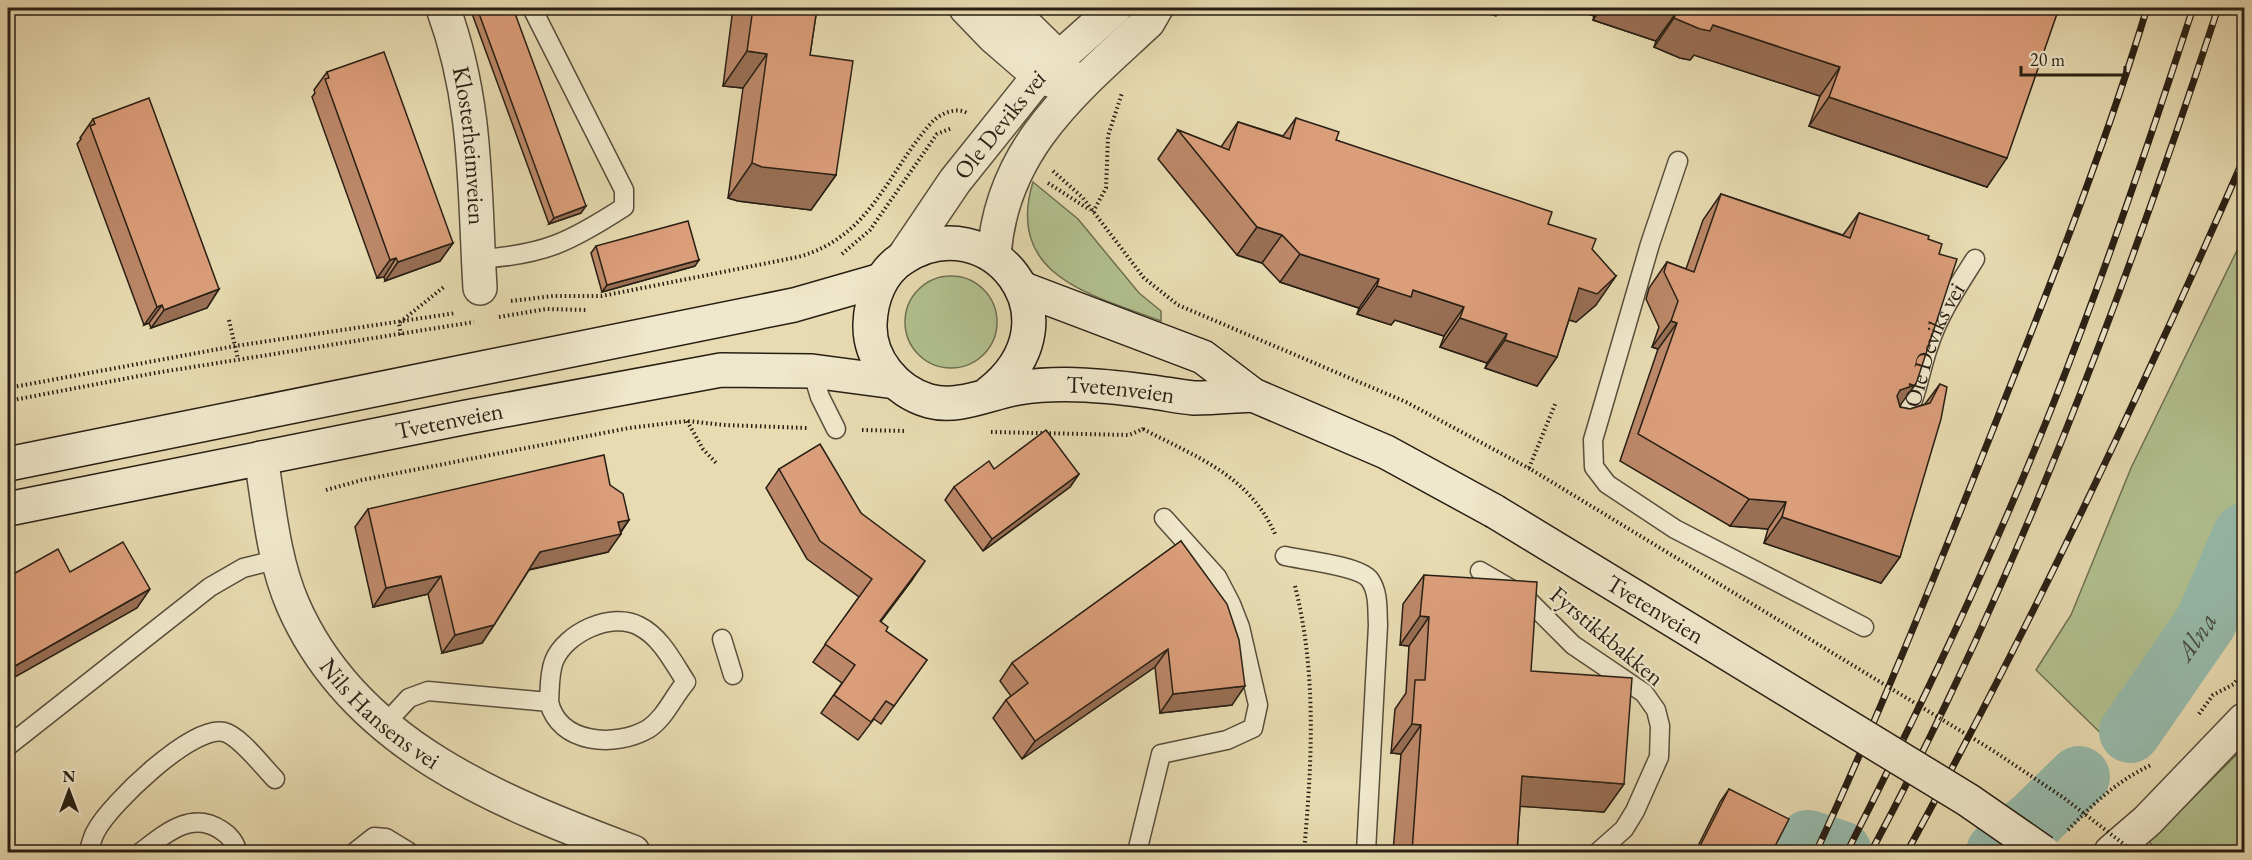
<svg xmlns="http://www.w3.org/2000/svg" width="2252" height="860" font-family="'EB Garamond',serif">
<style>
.green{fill:#b2c18f;stroke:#6d7052;stroke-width:1.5}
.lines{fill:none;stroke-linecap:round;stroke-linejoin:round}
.river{stroke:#97bbac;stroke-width:62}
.service-casing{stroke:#584e3b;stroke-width:21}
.minor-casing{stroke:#584e3b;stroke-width:36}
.tertiary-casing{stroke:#584e3b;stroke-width:36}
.secondary-casing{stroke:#281f14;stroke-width:36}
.path{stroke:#281f14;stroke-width:4;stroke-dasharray:1.5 3;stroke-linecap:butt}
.service{stroke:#f0e8cc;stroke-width:18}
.minor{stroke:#f0e8cc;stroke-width:33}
.tertiary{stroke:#f0e8cc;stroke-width:33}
.secondary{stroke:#f0e8cc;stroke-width:33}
.rail-casing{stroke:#281f14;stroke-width:7}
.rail{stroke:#f0e8cc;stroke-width:4.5;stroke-dasharray:14;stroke-linecap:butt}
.secondary-bridge-casing{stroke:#281f14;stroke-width:36;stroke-linecap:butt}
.path-bridge{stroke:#281f14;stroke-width:4;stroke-dasharray:1.5 3;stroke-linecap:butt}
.secondary-bridge{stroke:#f0e8cc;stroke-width:33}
.wall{fill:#bc8869;stroke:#281f14;stroke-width:1.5}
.shaded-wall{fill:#996f55;stroke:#281f14;stroke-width:1.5}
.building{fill:#db9e7a;stroke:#281f14;stroke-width:1.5}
.labels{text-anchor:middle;stroke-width:4.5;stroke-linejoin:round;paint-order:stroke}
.street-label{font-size:24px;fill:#281f14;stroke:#f0e8cc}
.water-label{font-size:26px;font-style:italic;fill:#494e42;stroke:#f0e8cc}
</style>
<rect width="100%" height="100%" fill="#e8dbb1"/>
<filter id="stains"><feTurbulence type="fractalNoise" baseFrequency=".00333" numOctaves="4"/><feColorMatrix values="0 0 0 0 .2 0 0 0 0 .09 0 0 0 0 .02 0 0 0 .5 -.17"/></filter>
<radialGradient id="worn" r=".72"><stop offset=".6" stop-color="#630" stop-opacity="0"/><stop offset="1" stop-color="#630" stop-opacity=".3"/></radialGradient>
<g class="green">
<path d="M 1033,182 L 1078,219 L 1139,293 L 1161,311 L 1161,321 C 1092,295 1004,276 1033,182 Z"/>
<polygon points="2244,236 2244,608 2125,757 2036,670 2071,615 2131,468"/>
<circle cx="951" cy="322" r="46"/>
<polygon points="2244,747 2244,852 2161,852 2149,842"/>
</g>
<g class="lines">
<g class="river">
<path id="s1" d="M 2130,732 L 2206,622 L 2244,534"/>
<polyline points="1808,841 1841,852"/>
<polyline points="1997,852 2036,819 2079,777"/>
</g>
<defs>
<g id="service">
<polyline points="1678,161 1650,244 1598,423 1593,440 1594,467 1607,484 1675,529 1864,627"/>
<path d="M 478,259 C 544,255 570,242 624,207 L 624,190 L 532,8"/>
<polyline points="812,371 820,397 836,429"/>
<path id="s2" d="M 1893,424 L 1904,421 C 1917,397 1920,370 1929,345 C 1939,314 1958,286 1975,259"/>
<path d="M 1285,556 C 1303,560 1361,566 1370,580 C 1379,593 1377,610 1378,625 L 1366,852"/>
<polyline points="1480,571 1526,598 1573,645 1644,693 1656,710 1660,726 1659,757 1635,811 1624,829 1598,852"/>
<polyline points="722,639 733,675"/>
<path d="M 384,725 L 409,698 L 428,691 L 549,702 C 559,744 615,748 648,729 C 665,718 673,697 686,682 C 673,662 661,637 639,626 C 612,611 565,633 554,661 C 549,674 550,689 549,702"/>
<polyline points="8,746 210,587 243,568 279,559"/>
<path d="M 88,852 C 91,846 92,837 96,831 C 110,804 193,724 224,732 C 240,736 263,767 275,779"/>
<path d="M 141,852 C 165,834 191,810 221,830 C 229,835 236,843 237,852"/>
<polyline points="355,852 374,837 386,838 409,852"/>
<polyline points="1137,852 1161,754 1227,740 1253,728 1258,705 1240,627 1231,604 1217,577 1164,518"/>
</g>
<g id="minor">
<path id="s3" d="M 443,8 C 478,104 474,188 480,288"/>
<polyline points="966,8 994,37 1039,76 1075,89"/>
<polyline points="1008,8 1058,57 1071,82"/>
<path id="s4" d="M 261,458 C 269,506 273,559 293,605 C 354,745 500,802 633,852"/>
</g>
<g id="tertiary">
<path d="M 994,256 C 1001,148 1075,90 1148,22 L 1156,8"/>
<path id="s5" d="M 903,258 L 955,181 L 1039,76 L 1115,8"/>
<polyline points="2111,852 2147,821 2244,720"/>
</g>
<g id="secondary">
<polyline points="1021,288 1203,357 1253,395 1386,452 1494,511"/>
<path id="s6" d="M 989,393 C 1085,318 988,202 903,258 C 881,272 871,298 870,324 C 869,359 895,391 929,401 C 959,409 989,393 1018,388 C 1062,381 1109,386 1153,392 C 1167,394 1181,397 1194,398 C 1214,398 1234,396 1253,395"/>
<polyline points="8,464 794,305 881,280"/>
<path id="s7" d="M 8,509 L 467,417 L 721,370 L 812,371 L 895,382"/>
</g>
</defs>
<use href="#service" class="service-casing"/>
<use href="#minor" class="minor-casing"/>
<use href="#tertiary" class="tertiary-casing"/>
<use href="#secondary" class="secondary-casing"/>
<g class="path">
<polyline points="1053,171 1083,198 1144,278 1178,305 1406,402 1532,470"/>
<polyline points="1048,183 1090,210"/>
<polyline points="1093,212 1106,188 1108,136 1122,93"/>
<polyline points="842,254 870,230 937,134 952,128"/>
<path d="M 511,301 L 553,296 L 602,296 L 798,257 C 871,237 886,174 932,122 C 941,113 956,107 967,113"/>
<polyline points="499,317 546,309 587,310"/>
<polyline points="229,320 238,359"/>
<polyline points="401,335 399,323 445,286"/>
<polyline points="8,388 235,346 456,313"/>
<polyline points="8,401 155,373 474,322"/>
<polyline points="687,421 703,449 717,464"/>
<path d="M 1143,429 C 1196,457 1249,475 1275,534"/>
<polyline points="862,430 906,431"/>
<polyline points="991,432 1129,435 1143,429 1144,425"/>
<polyline points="1529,468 1556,402"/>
<polyline points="326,490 362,480 629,428 687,421 724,425 807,428"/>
<path d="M 1295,586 C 1317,674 1312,762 1304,852"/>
<polyline points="2199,714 2213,695 2234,684 2244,671"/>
<path d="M 2068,830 C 2094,803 2117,781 2151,765"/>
</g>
<use href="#service" class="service"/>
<use href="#minor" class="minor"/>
<use href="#tertiary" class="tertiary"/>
<use href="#secondary" class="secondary"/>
<defs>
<g id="rail">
<path d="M 1816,852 C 1888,696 1951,536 2014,376 C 2062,255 2109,133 2147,8"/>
<path d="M 1847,852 C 1922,705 1993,556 2054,402 C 2105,272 2150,140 2193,8"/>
<path d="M 1871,852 C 2015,583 2123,298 2218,8"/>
<path d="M 1907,852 C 2030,627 2141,394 2244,158"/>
</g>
</defs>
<use href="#rail" class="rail-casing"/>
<use href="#rail" class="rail"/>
<defs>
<g id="secondary-bridge">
<path id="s8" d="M 1494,511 L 1968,800 L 2043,852"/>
</g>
</defs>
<use href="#secondary-bridge" class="secondary-bridge-casing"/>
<polyline class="path-bridge" points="1532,470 1992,750 2064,798 2134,852"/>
<use href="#secondary-bridge" class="secondary-bridge"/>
</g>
<g class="wall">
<polygon points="470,8 513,8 581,213 549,224"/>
<polygon points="733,8 817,8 810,55 836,175 811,210 738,201 728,198 743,88 723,86"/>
<polygon points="1571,8 2059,8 1987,187 1809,126 1820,96 1694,55 1690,60 1680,58 1654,47 1656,41 1593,20 1594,16"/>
<polygon points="327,72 453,243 440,261 385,281 384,277 377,278 312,97 315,93 314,90"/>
<polygon points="1296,118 1336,140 1548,224 1592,249 1596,305 1576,322 1569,320 1557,357 1537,386 1485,368 1487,363 1440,347 1444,336 1395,320 1391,325 1357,314 1359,308 1280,282 1262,263 1237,255 1158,159 1178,130 1221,147 1238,122 1283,136"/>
<polygon points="93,119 219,289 207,308 151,328 149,323 144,325 77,144 81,139 80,138"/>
<polygon points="1721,194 1843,235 1859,213 1928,239 1939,254 1900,407 1910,409 1925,404 1940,384 1900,557 1881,583 1764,543 1768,529 1730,526 1620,461 1658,349 1652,347 1659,327 1646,299 1649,288 1667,262 1686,269 1703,220"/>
<polygon points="596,246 695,266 602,292 591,253"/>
<polygon points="779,469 861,513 912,580 880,622 886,631 927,660 881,724 874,719 858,740 821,713 842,683 813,662 859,597 807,559 766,488"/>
<polygon points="994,469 1079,474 1070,487 983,551 945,500 954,487"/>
<polygon points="610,485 629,520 608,552 529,570 494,625 482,643 442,653 428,594 373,607 355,527 368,509"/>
<polygon points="1181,541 1232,705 1160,713 1155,667 1022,759 993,718 1006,700 1011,696 1000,681 1012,663"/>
<polygon points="1424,575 1531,671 1624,784 1604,812 1520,806 1517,852 1393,852 1401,754 1391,753 1395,709 1406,693 1409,646 1400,645 1403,604"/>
<polygon points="1729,789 1772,852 1695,852 1720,802"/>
</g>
<g class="shaded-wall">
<polygon points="1470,8 1502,8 1496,16"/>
<polygon points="1571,8 1600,8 1594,16"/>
<polygon points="1601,8 1661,8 1676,13 1656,41 1593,20"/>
<polygon points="1674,18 1713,25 1840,67 1820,96 1694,55 1690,60 1680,58 1654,47"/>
<polygon points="747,51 767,54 743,88 723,86"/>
<polygon points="1829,97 2007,158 1987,187 1809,126"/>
<polygon points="752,163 836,175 811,210 738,201 728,198"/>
<polygon points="586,206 581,213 549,224 554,218"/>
<polygon points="1257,227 1282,235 1262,263 1237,255"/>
<polygon points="453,243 440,261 385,281 398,262"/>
<polygon points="1300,254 1379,279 1359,308 1280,282"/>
<polygon points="396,258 384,277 377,278 390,260"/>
<polygon points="699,260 695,266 602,292 607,285"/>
<polygon points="1616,276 1596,305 1576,322 1559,317 1579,288"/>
<polygon points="1377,286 1413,290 1464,307 1444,336 1395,320 1391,325 1357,314"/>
<polygon points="219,289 207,308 151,328 164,310"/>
<polygon points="162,305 149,323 144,325 157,307"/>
<polygon points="1460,318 1507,334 1487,363 1440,347"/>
<polygon points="1671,321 1677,323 1658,349 1652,347"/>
<polygon points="1505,340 1557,357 1537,386 1485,368"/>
<polygon points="1915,385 1896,411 1882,417 1900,390"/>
<polygon points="1079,474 1070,487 983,551 992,539"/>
<polygon points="1749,499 1786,502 1768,529 1730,526"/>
<polygon points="1782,517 1900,557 1881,583 1764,543"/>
<polygon points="629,520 619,534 621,534 608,552 527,570 540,552 618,522"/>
<polygon points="925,561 912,580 867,640 880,621"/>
<polygon points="441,576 428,594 373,607 386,588"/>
<polygon points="150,589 137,608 8,681 8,670"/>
<polygon points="1420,616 1429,617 1409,646 1400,645"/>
<polygon points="494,625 482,643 442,653 455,635"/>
<polygon points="1168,649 1155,667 1022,759 1035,741"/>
<polygon points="1245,686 1232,705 1160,713 1173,694"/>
<polygon points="1412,724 1421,725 1401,754 1391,753"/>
<polygon points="1522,776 1624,784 1604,812 1502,805"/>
</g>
<g class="building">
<polygon points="477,8 513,8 586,206 554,218"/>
<polygon points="753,8 817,8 810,55 853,61 836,175 762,167 752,163 767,54 747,51"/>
<polygon points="1661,8 2059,8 2007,158 1829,97 1840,67 1713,25 1710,31 1700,29 1674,18 1676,13"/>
<polygon points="384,52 453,243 398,262 396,258 390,260 325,79 329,78 327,72"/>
<polygon points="149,98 219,289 164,310 162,305 157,307 90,126 95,124 93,119"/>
<polygon points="1296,118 1339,132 1336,140 1552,212 1548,224 1596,239 1592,249 1616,276 1597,294 1579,288 1557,357 1505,340 1507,334 1460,318 1464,307 1413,290 1411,297 1377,286 1379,279 1300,254 1282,235 1257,227 1178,130 1229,150 1238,122 1290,139"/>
<polygon points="1721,194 1850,238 1859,213 1929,236 1928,239 1942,244 1939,254 1957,259 1917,381 1915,385 1900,390 1897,396 1900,407 1910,409 1930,403 1940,384 1947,387 1941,419 1900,557 1782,517 1786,502 1749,499 1638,434 1677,323 1671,321 1678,301 1664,272 1667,262 1694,272"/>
<polygon points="688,221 699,260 607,285 596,246"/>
<polygon points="1046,430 1079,474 992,539 954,487 989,461 994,469"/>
<polygon points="820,444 861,513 925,561 880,621 888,627 886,631 927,660 894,706 886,701 871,722 834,695 855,665 825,644 872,579 820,541 779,469"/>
<polygon points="604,455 610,485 623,494 629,520 618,522 621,534 540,552 494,625 455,635 441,576 386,588 368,509"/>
<polygon points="1181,541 1227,604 1239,640 1245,686 1173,694 1168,649 1035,741 1006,700 1028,683 1012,663"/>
<polygon points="123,542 150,589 8,670 8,577 58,549 70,572"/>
<polygon points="1424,575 1537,582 1531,671 1632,678 1624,784 1522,776 1517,852 1412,852 1421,725 1412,724 1415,680 1425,680 1429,617 1420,616"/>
<polygon points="1729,789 1789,819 1772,852 1697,852"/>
</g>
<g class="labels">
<g class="street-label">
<text dy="8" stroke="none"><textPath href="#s5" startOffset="165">Ole Deviks vei</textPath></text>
<text dy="8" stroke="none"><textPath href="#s3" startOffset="141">Klosterheimveien</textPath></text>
<text dy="8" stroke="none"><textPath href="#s2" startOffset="93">Ole Deviks vei</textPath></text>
<text dy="8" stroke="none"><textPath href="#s6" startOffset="632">Tvetenveien</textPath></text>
<text dy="8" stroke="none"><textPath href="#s7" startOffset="450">Tvetenveien</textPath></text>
<text dy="8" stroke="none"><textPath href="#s8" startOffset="189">Tvetenveien</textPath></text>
<text transform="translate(1607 636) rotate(40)" y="8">Fyrstikkbakken</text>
<text dy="8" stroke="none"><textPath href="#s4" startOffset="292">Nils Hansens vei</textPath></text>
</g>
<g class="water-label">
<text dy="9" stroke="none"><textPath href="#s1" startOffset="116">Alna</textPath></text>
</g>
</g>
<rect width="2252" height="860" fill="none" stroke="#e8dbb1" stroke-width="30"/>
<rect x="9" y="9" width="2234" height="842" fill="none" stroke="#281f14" stroke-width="3"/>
<rect x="15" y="15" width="2222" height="830" fill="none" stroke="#281f14" stroke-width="1.5"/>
<g transform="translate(69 791)" stroke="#f0e8cc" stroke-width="4.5" paint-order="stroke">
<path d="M0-4.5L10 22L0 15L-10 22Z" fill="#281f14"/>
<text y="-9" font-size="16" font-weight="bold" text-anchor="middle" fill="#281f14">N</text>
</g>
<path d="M2021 66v9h104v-9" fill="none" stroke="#281f14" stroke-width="3"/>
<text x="2030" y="66" font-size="18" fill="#281f14" stroke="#f0e8cc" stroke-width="4.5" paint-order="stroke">20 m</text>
<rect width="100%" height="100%" filter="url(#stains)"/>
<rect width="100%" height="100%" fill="url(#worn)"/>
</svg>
